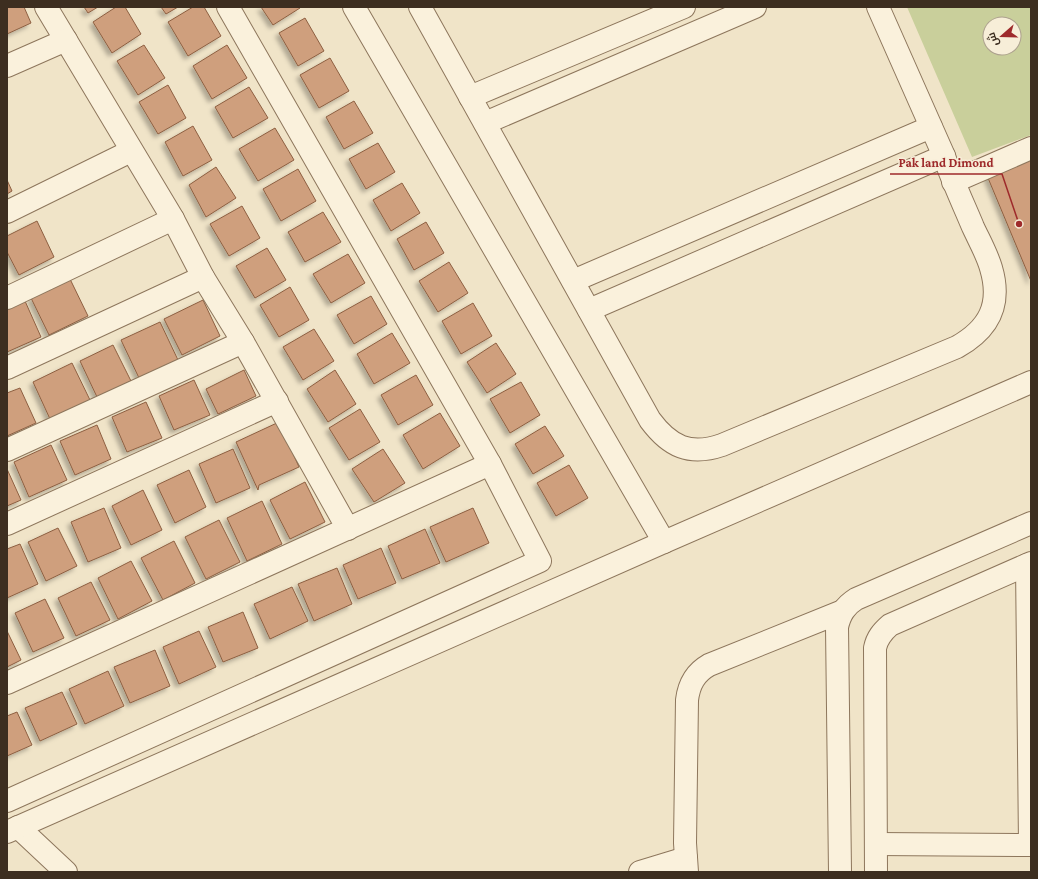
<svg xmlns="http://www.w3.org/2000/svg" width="1038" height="879" font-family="'Crimson Pro',Cairo,serif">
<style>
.green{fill:#c9cf9b;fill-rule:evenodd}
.building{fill:#cf9f7d;stroke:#8d5f41;filter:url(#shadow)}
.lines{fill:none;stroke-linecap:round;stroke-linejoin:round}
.minor-casing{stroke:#8d765c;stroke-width:24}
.tertiary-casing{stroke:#8d765c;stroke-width:24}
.minor{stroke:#faf1dc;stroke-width:22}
.tertiary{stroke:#faf1dc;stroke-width:22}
.leader{fill:none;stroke:#9e2a2b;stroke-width:1.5}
.callout-dot{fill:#9e2a2b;stroke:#f7eed8;stroke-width:1.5}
.callout-label{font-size:13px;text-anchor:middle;font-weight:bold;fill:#9e2a2b;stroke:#f7eed8;stroke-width:3;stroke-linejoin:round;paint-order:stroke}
</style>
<defs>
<filter id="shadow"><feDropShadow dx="-3.5" dy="3.5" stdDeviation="2" flood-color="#0004"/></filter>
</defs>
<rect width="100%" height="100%" fill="#f0e4c8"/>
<path class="green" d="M 907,7 L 1031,7 L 1031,135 L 972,157 ZM 990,24 L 1014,24 L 1014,48 L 990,48 Z"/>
<g class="building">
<polygon points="7,7 24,7 31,23 7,34"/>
<polygon points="84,7 98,7 88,13"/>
<polygon points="116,7 125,7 141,34 112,53 93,22"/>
<polygon points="161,7 178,7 166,14"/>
<polygon points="193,7 204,7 221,36 188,56 168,22"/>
<polygon points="261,7 299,7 300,8 273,25"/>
<polygon points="305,18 324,51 298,66 279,33"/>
<polygon points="144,45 165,78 138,95 117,61"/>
<polygon points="227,45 247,78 212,99 193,66"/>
<polygon points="330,58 349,91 319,108 300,75"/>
<polygon points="168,85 186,118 158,134 139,102"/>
<polygon points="249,87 268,118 233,138 215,107"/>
<polygon points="354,101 373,133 344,149 326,117"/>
<polygon points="193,126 212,160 183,176 165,142"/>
<polygon points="275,128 294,160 258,181 239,149"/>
<polygon points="378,143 395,172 366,189 349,159"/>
<polygon points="1031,146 1031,281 983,166"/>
<polygon points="216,167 236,198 206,217 189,185"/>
<polygon points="298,169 316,201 281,221 263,189"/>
<polygon points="7,180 12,191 7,194"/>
<polygon points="402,183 420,213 391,231 373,200"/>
<polygon points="242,206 260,238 229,256 210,224"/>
<polygon points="323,212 341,242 305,262 288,232"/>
<polygon points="37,221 54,257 19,275 7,252 7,236"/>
<polygon points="426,222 444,253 414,270 397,239"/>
<polygon points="267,248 286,280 255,298 236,266"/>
<polygon points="348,254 365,283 331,303 313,274"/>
<polygon points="449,262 468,293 438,312 419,281"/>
<polygon points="70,279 88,316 49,335 50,337 31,298"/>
<polygon points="290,287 309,320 279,337 260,305"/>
<polygon points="371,296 387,324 354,344 337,315"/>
<polygon points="203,300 220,336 182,355 164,319"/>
<polygon points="25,301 41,337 7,352 7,309"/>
<polygon points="473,303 492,336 461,354 442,321"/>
<polygon points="160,322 178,360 139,378 121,340"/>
<polygon points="314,329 334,361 303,380 283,347"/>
<polygon points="392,333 410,363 374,384 357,354"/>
<polygon points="496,343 516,374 487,393 467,362"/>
<polygon points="113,345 131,381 97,397 80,361"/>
<polygon points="72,363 90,400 50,419 33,382"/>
<polygon points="244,370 256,396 218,414 206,389"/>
<polygon points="335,370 356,404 328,422 307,389"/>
<polygon points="416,375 433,405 398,425 381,395"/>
<polygon points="194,380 210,415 174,430 159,396"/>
<polygon points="521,382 540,415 510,433 490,399"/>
<polygon points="20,388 36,423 7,436 7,393"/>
<polygon points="146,402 162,438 127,452 112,417"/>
<polygon points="360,409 380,442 349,460 329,428"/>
<polygon points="440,413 460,446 423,469 403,435"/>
<polygon points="279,422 299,467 259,485 258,490 236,442"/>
<polygon points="97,425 111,459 75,475 60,441"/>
<polygon points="545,426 564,456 533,474 515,444"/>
<polygon points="51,445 67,480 29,497 14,462"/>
<polygon points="233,449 250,488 216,503 199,464"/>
<polygon points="383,449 405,483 374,502 352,469"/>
<polygon points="569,465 588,498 556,516 537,483"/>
<polygon points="7,469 21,500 7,506"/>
<polygon points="189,470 206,507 175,523 157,485"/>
<polygon points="305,482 325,522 290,539 270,500"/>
<polygon points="143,490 162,530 131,545 112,506"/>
<polygon points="262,501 282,544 247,561 227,518"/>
<polygon points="104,508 121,548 88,562 71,522"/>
<polygon points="473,508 489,543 446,562 430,527"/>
<polygon points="219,520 240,562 206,579 185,537"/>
<polygon points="58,528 77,566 46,581 28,542"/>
<polygon points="425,529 440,563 402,579 388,546"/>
<polygon points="174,541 195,583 163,600 141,558"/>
<polygon points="20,544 38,584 7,598 7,549"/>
<polygon points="381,548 396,583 358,599 343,565"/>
<polygon points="131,561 152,601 118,619 98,578"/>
<polygon points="337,568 352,604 314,621 298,584"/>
<polygon points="91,582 110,620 76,636 58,598"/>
<polygon points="292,587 308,621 270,639 254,604"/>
<polygon points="45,599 64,638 33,652 15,613"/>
<polygon points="243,612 258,648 223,662 208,627"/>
<polygon points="7,631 21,660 7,667"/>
<polygon points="199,631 216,667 179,684 163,647"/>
<polygon points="155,650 170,686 130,703 114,667"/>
<polygon points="108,671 124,706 85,724 69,689"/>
<polygon points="62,692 77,724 40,741 25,708"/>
<polygon points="17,712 32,745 7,756 7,716"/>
</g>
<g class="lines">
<defs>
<g id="minor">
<polyline points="46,7 173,219 203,277 243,342 348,529"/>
<path d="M 420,7 L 650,420 C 670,447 690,456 722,445 L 957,347 C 989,329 1002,305 991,268 C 987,254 979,240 973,227 C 963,203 952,180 944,156 L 878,7"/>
<polyline points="7,66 66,40"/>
<polyline points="470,97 684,7"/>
<polyline points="485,123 755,7"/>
<polyline points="953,182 1031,148"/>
<polyline points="7,212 131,151"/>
<polyline points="573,281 931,127"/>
<polyline points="7,298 173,219"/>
<polyline points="589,310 944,156"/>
<polyline points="7,368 203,277"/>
<polyline points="7,450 243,342"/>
<polyline points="7,524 277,401"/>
<polyline points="1027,565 1030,845"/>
<polyline points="7,683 490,464 228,7"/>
<polyline points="7,801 540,561 490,464"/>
<polyline points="18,827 66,872"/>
<polyline points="876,844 1031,845"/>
<polyline points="640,872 686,858"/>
<path d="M 687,872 L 685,843 L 687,700 C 689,684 695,673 709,665 L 843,611"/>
<path d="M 840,872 L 837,627 C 840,614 845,606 856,599 L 1031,523"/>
<path d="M 876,872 L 875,648 C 877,638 882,632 890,625 L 1031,563"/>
</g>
<g id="tertiary">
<polyline points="354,7 664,542"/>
<polyline points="7,832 664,542 1031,382"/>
</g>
</defs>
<use href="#minor" class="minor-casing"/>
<use href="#tertiary" class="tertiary-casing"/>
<use href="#minor" class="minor"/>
<use href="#tertiary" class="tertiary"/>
</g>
<path class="leader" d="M1019 224L1002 174H890"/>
<circle class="callout-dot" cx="1019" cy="224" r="4"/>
<g class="callout-label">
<text x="946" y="167">Pak land Dimond</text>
</g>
<rect width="1038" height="879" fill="none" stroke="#3d2e20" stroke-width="16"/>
<g transform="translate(1002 36) rotate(250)"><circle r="19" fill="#f7eed8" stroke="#ada18e"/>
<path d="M0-3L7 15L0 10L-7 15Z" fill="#9e2a2b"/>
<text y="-6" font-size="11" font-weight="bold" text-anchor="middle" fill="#3d2e20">ش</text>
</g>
</svg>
